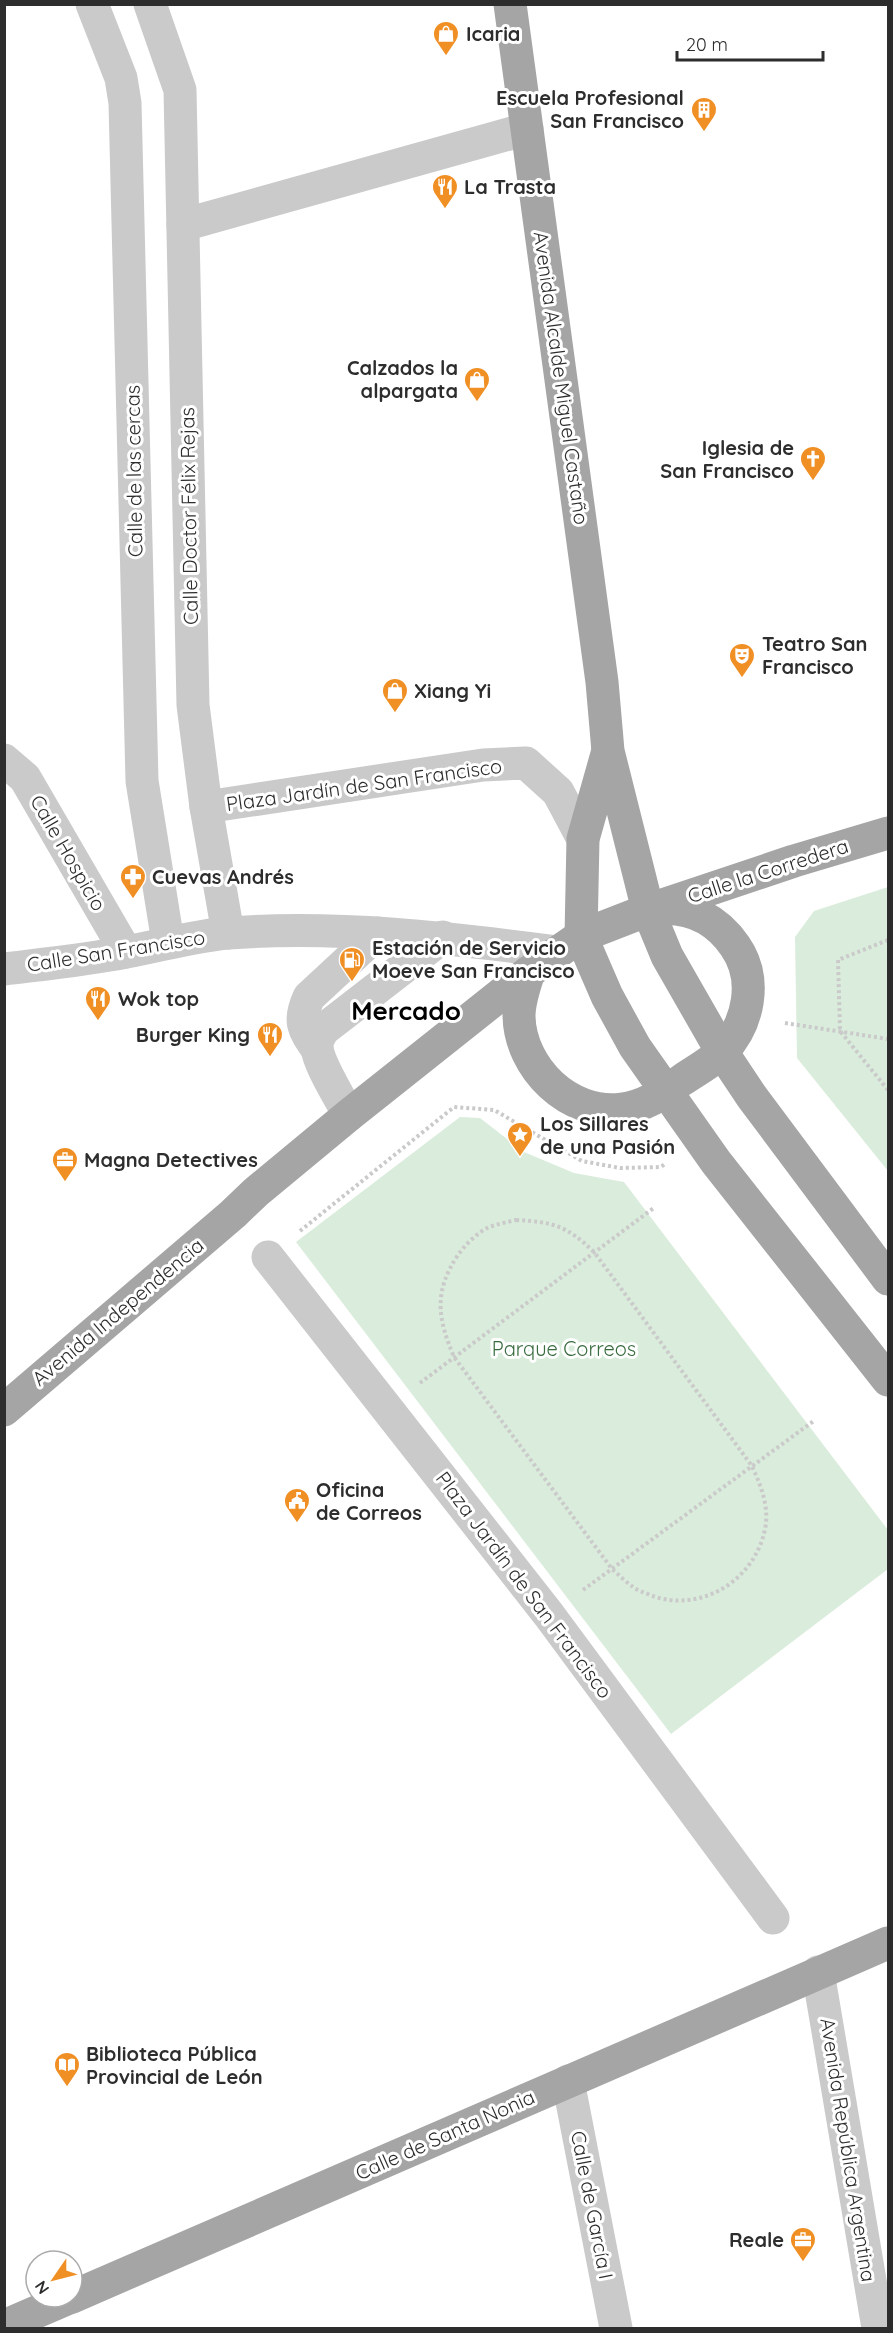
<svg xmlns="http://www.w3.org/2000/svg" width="893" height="2333" font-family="Quicksand,sans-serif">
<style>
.green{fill:#daecdb}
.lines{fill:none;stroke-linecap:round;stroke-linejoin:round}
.path{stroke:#cacaca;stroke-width:4;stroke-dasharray:3 3;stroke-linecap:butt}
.minor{stroke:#cacaca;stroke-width:33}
.major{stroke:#a5a5a5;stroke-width:33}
.labels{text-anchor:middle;stroke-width:6;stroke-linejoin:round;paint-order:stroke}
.poi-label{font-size:20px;font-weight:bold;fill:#2d2d2d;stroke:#fff;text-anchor:start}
.street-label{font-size:20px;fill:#2d2d2d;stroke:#fff}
.park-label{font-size:20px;fill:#386c3f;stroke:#fff}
.district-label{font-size:26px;font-weight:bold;fill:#000;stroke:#fff}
</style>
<rect width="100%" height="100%" fill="#fff"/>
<g class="green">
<polygon points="888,887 888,1171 797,1058 795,937 814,911"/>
<polygon points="460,1117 480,1118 524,1152 574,1173 624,1182 888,1530 888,1569 671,1734 296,1242"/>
</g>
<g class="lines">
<g class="path">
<polyline points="888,940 838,960 840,1031 888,1090"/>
<polyline points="785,1023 888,1039"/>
<polyline points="220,1151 227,1159"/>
<path d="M 516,1220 C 554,1222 567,1226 594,1252 L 752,1466 C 760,1484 768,1503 766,1523 C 759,1578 702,1615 650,1595 C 644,1592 638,1591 633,1587 C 626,1582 619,1575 612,1569 L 454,1357 C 438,1319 433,1292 458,1255 C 465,1245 477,1233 489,1227 C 498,1224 507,1222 516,1220 Z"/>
<polyline points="300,1231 454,1107 494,1110 582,1161 620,1168 661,1167 665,1164"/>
<polyline points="420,1383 655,1207"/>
<polyline points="583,1590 815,1420"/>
</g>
<g class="minor">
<polyline points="92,4 121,78 125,103 142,781 168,942"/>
<polyline points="150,4 180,90 193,705 206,807 228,933"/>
<polyline points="183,225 527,129"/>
<polyline points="4,760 25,778 126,952"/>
<polyline points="206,807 483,765 526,763 558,792 583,839"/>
<path d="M 4,969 C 45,964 86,960 126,952 C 160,946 193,936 228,933 C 339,925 449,938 558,952"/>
<path d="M 317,1049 C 303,1029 298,1021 309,997 L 378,933"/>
<path d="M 349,1115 C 340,1098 319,1065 317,1048 C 316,1041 320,1036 323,1030 L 443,937"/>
<polyline points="268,1257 549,1615 773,1918"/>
<polyline points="818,1972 878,2328"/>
<polyline points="568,2081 616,2328"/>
</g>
<g class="major">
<polyline points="510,4 602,682 608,751 648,910 667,956 722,1052 752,1097 888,1279"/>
<polyline points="607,754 583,839 581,936 607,996 635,1047 716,1162 888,1380"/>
<path d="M 529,972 C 524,987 519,1001 519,1016 C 520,1068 569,1116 622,1109 C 646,1106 663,1093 682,1080 C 695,1071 712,1062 723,1051 C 749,1023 758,979 735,946 C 717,920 691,906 658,909"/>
<polyline points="4,1410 233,1214 256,1192 349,1115 529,972 581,936 648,910 794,861 888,833"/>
<polyline points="72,2297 888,1943"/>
<polyline points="4,2326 71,2297"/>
</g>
</g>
<defs>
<symbol id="shop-pin" viewBox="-11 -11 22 30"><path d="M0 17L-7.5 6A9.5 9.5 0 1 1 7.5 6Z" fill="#f08f24" stroke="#fff"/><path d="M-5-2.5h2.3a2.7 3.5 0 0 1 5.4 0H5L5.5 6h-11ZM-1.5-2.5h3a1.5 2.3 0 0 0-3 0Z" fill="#fff"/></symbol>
<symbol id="building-pin" viewBox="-11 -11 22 30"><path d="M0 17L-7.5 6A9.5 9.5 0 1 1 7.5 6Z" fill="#f08f24" stroke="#fff"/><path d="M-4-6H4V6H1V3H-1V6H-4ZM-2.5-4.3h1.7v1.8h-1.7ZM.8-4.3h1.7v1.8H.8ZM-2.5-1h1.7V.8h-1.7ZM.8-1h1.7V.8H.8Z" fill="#fff"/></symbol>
<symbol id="restaurant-pin" viewBox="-11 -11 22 30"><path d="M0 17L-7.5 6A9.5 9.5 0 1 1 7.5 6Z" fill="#f08f24" stroke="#fff"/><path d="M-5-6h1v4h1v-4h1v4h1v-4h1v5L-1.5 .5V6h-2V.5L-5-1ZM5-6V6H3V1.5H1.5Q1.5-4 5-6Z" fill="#fff"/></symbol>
<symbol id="church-pin" viewBox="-11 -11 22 30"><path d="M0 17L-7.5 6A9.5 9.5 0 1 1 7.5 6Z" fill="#f08f24" stroke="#fff"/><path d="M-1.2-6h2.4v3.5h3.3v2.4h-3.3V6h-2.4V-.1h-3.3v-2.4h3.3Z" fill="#fff"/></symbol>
<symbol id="theatre-pin" viewBox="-11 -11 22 30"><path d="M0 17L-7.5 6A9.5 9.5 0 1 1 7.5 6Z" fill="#f08f24" stroke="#fff"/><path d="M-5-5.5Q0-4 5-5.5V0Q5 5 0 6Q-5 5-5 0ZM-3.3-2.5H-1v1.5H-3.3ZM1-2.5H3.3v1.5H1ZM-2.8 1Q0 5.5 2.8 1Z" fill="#fff"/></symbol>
<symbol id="pharmacy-pin" viewBox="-11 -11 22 30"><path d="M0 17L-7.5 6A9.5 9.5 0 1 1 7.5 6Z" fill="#f08f24" stroke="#fff"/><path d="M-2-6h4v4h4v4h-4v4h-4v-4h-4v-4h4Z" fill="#fff"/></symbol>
<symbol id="fuel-pin" viewBox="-11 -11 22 30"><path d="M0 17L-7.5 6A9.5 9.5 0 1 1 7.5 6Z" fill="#f08f24" stroke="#fff"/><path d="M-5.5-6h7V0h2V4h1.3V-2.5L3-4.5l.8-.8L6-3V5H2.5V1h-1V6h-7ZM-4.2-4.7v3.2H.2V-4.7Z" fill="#fff"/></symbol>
<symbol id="sight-pin" viewBox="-11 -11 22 30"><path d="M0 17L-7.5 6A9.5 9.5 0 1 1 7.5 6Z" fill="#f08f24" stroke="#fff"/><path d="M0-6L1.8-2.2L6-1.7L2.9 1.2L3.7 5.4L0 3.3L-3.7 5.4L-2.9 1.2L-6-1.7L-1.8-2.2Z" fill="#fff"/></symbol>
<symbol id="office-pin" viewBox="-11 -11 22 30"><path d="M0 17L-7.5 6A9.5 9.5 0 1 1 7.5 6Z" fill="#f08f24" stroke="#fff"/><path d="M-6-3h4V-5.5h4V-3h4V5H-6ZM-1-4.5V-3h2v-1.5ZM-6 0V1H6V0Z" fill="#fff"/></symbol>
<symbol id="civic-pin" viewBox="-11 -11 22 30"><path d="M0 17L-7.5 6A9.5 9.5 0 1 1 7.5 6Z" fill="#f08f24" stroke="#fff"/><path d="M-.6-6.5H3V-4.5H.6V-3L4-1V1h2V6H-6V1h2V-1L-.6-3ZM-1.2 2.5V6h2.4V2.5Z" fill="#fff"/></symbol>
<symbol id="library-pin" viewBox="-11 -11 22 30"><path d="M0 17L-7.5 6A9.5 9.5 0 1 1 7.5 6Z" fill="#f08f24" stroke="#fff"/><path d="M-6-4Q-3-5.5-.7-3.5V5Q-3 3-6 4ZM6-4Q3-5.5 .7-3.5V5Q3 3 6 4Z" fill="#fff"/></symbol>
</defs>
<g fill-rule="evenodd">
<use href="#shop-pin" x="431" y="19" width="30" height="40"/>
<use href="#building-pin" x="689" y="95" width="30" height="40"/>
<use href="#restaurant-pin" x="430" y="172" width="30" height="40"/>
<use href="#shop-pin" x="462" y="365" width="30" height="40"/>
<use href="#church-pin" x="798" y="444" width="30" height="40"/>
<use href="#theatre-pin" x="727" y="641" width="30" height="40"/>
<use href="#shop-pin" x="380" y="676" width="30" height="40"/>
<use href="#pharmacy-pin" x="118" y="862" width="30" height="40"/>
<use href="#fuel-pin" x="337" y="945" width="30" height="40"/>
<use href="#restaurant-pin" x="83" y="984" width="30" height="40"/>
<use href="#restaurant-pin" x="255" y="1020" width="30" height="40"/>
<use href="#sight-pin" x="505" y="1120" width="30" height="40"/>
<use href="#office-pin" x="50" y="1145" width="30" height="40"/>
<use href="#civic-pin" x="282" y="1486" width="30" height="40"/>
<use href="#library-pin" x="52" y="2050" width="30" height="40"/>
<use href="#office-pin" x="788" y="2225" width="30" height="40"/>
</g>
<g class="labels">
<g class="poi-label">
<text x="466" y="41">Icaria</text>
<text x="684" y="105" text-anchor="end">Escuela Profesional<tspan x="684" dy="23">San Francisco</tspan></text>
<text x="464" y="194">La Trasta</text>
<text x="458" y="375" text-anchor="end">Calzados la<tspan x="458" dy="23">alpargata</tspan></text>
<text x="794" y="455" text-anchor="end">Iglesia de<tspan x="794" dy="23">San Francisco</tspan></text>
<text x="762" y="651">Teatro San<tspan x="762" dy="23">Francisco</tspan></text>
<text x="414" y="698">Xiang Yi</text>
<text x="152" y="884">Cuevas Andrés</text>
<text x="372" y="955">Estación de Servicio<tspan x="372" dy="23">Moeve San Francisco</tspan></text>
<text x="118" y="1006">Wok top</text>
<text x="250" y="1042" text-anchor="end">Burger King</text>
<text x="540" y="1131">Los Sillares<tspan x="540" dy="23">de una Pasión</tspan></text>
<text x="84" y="1167">Magna Detectives</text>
<text x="316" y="1497">Oficina<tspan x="316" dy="23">de Correos</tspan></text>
<text x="86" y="2061">Biblioteca Pública<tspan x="86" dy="23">Provincial de León</tspan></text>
<text x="784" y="2247" text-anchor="end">Reale</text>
</g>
<g class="street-label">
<text transform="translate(561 378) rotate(82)" y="7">Avenida Alcalde Miguel Castaño</text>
<text transform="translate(134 471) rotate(-91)" y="7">Calle de las cercas</text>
<text transform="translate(189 516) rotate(-91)" y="7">Calle Doctor Félix Rejas</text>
<text transform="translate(364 785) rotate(-8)" y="7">Plaza Jardín de San Francisco</text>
<text transform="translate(68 853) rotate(60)" y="7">Calle Hospicio</text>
<text transform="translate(768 871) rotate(-18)" y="7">Calle la Corredera</text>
<text transform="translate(116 951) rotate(-9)" y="7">Calle San Francisco</text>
<text transform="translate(118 1312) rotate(-40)" y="7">Avenida Independencia</text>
<text transform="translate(524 1585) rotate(53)" y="7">Plaza Jardín de San Francisco</text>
<text transform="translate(445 2135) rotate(-24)" y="7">Calle de Santa Nonia</text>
<text transform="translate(848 2150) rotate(81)" y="7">Avenida República Argentina</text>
<text transform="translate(592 2205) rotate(79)" y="7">Calle de García I</text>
</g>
<g class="park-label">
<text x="564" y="1356">Parque Correos</text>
</g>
<g class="district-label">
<text x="406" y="1020">Mercado</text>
</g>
</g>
<rect width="893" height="2333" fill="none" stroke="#2d2d2d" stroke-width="12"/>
<g transform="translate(54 2279) rotate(235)"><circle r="28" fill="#ffffff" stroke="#ababab" stroke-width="1.5"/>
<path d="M0-4.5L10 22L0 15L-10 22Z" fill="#f08f24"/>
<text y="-9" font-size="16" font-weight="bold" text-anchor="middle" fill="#2d2d2d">N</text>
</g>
<path d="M677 51v9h146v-9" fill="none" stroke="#2d2d2d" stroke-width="3"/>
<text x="686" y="51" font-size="18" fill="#2d2d2d" stroke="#ffffff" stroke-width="4.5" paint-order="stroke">20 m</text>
</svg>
